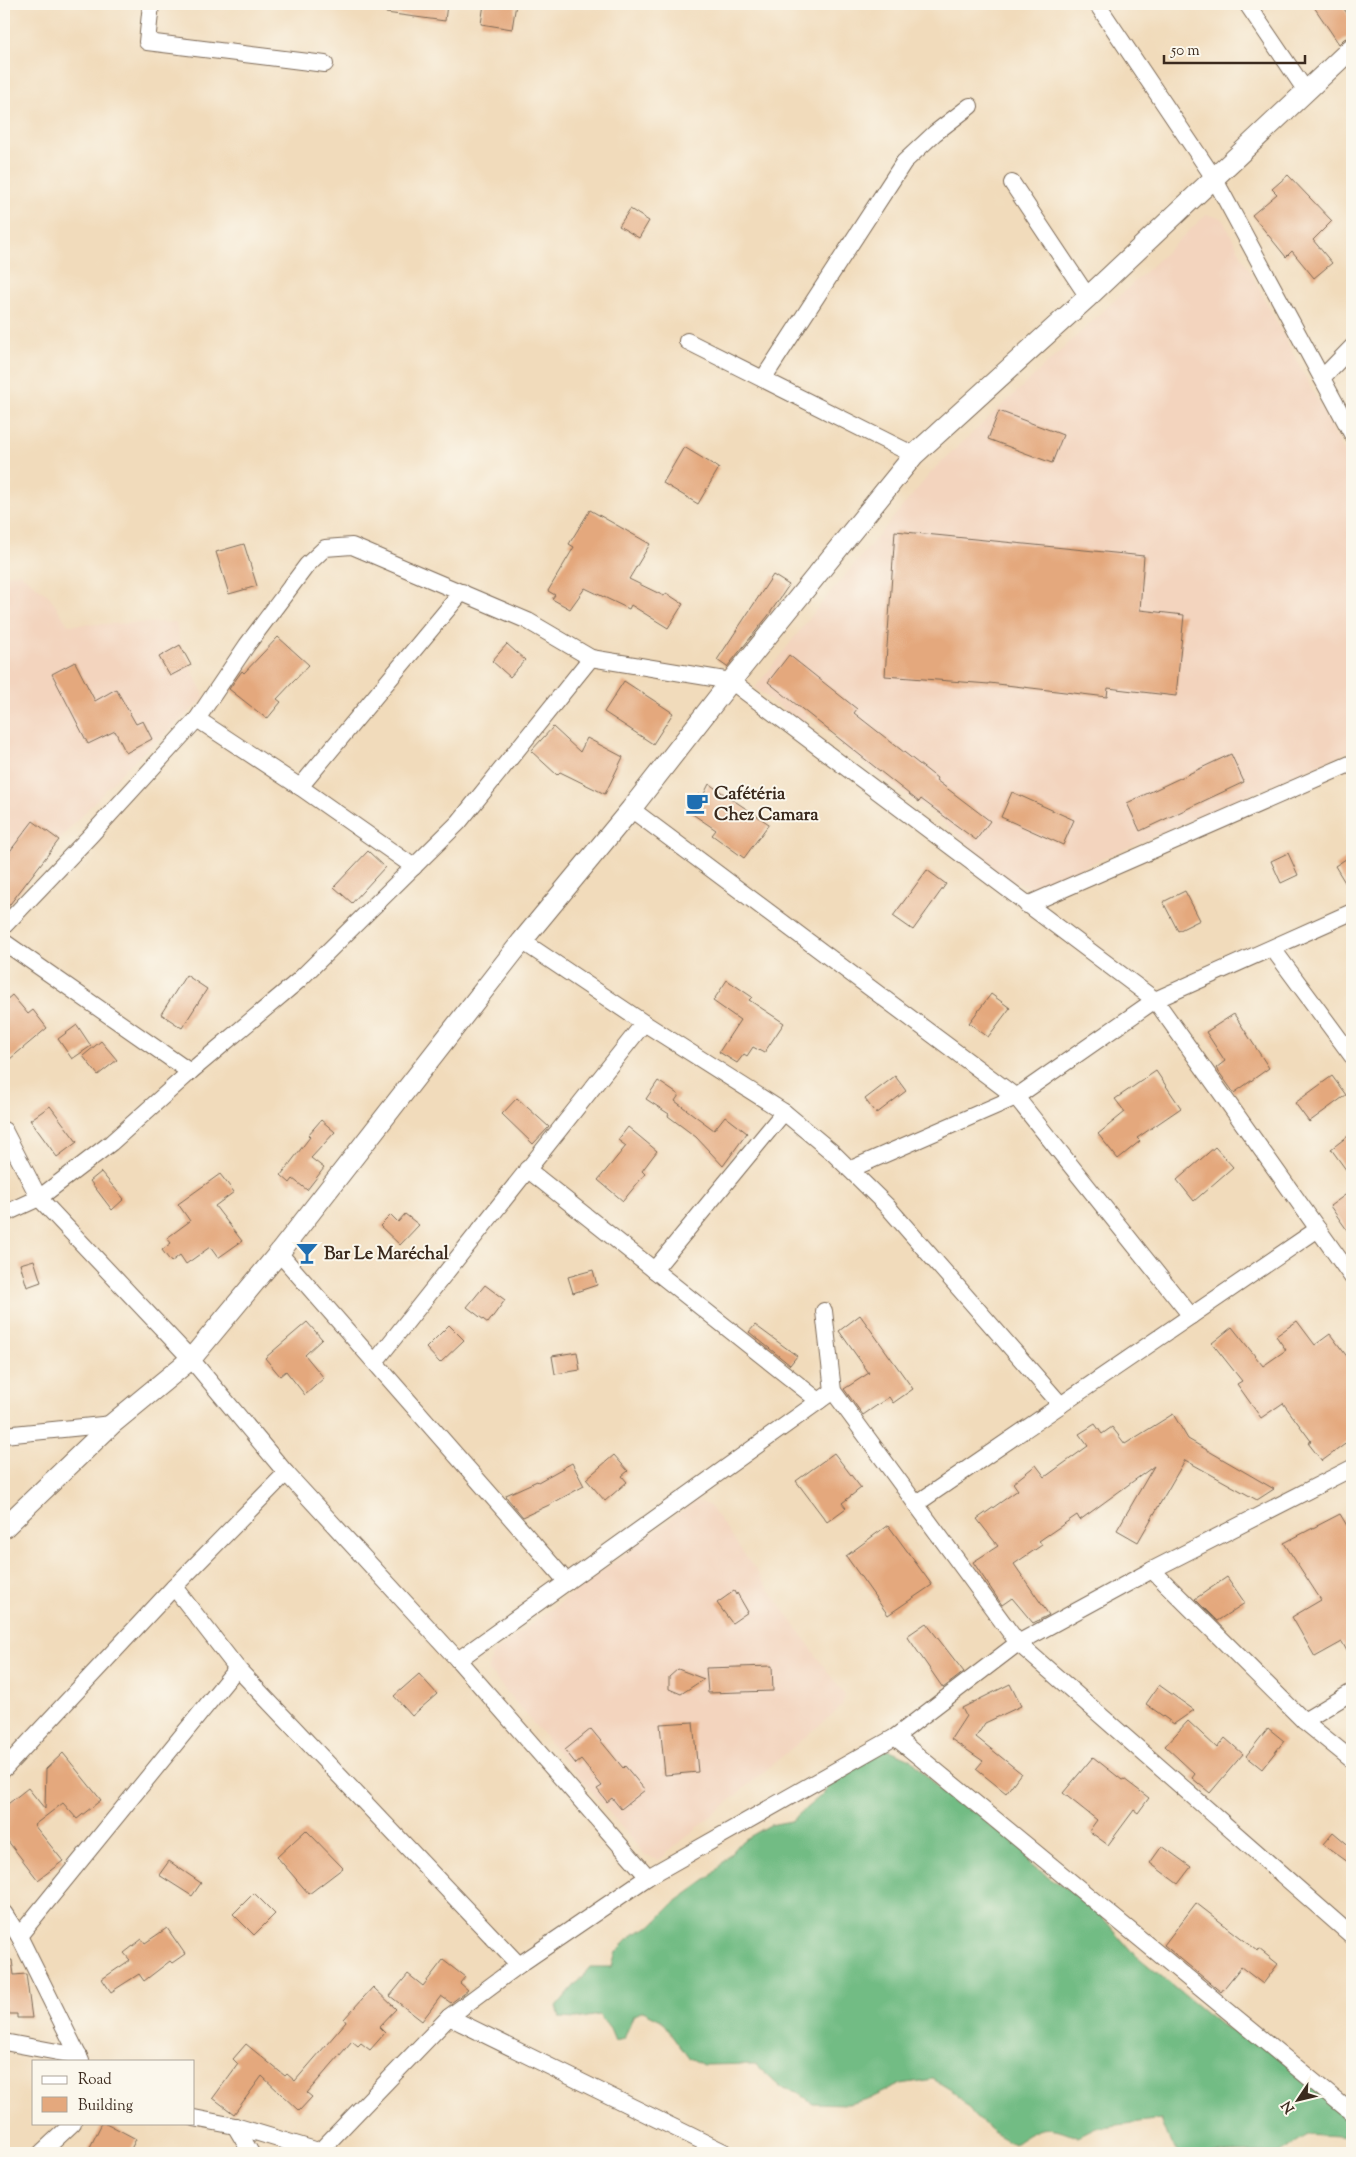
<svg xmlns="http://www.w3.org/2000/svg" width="1356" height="2157" font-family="'Sorts Mill Goudy',serif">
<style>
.built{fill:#f3d4be}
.forest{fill:#72bc84;stroke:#567351}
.building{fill:#e4a87d}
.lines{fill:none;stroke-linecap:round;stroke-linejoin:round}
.minor-casing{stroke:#7b6855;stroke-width:18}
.tertiary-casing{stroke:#7b6855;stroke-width:22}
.minor{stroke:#fff;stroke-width:16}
.tertiary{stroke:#fff;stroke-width:20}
.labels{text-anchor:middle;stroke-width:4;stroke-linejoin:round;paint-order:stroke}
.poi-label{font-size:18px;font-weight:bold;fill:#3b2a1e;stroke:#fbf7ec;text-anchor:start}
</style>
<rect width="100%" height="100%" fill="#fbf7ec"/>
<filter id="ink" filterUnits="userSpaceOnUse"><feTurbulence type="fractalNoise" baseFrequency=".02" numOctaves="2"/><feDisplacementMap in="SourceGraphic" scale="10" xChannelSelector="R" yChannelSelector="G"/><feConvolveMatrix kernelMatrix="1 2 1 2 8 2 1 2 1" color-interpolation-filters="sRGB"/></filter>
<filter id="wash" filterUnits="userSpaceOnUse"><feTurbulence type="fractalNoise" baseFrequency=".0096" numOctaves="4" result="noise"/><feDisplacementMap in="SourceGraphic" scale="20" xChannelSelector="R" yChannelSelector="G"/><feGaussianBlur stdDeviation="1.12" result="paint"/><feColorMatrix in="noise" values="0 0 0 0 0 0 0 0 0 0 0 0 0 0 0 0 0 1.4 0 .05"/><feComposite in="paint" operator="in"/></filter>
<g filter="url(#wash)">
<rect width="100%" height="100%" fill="#f1dbbb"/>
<g class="built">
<polygon points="1206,215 1222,218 1352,466 1352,750 1033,889 986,871 976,861 980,856 925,805 922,807 837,743 838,736 809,714 802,724 755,688 815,611 935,468"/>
<polygon points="19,573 49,596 68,625 176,622 180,645 205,698 126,768 59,840 4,912 4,575"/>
<polygon points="696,1500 710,1506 844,1695 842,1706 659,1860 646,1856 489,1671 492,1654"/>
</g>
<path class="forest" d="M 876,1748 L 892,1751 L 911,1759 L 939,1789 L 976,1811 L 993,1828 L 1019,1844 L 1034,1867 L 1092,1905 L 1133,1953 L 1222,2026 L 1267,2047 L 1352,2119 L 1352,2136 L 1351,2138 L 1308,2135 L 1278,2153 L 1179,2153 L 1171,2144 L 1161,2119 L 1096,2128 L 1078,2137 C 1048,2124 1041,2125 1014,2144 L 993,2132 L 975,2117 L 956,2093 L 933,2079 L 901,2084 L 871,2098 L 848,2104 L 813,2103 L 797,2092 L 780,2087 L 755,2064 L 703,2065 L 688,2057 L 661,2020 L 643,2011 L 633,2016 L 624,2039 L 615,2041 L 610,2029 L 599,2015 L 576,2019 L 560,2018 L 557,2006 L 590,1967 L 612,1967 L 616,1952 L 634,1934 L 651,1926 L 674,1903 L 710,1877 L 742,1841 L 770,1825 L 791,1821 L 824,1793 L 836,1774 Z"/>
<g id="blocks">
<g class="building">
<polygon points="387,4 447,4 445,21 386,13"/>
<polygon points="484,4 516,4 512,29 481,24"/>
<polygon points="1312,4 1341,4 1352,21 1352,36 1344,39 1339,44"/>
<polygon points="1288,175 1332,221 1313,240 1332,263 1314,278 1292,251 1286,257 1252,215 1277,194 1272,189"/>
<polygon points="630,209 649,221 639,238 619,226"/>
<polygon points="999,411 1063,435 1052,463 988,439"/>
<polygon points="684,447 719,468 698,504 663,483"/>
<polygon points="590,510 650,544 629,579 664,596 666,593 683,604 668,628 631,605 629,609 585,588 570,609 552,599 555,595 548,591 574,547 569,544"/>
<polygon points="895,531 1144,556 1140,610 1184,615 1176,696 1108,688 1107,697 989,683 989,684 885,676"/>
<polygon points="244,544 257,586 229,594 216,552"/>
<polygon points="773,575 789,585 768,616 727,667 717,660"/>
<polygon points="278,637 309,665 277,699 281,702 267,719 229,689 242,671 244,673"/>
<polygon points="507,644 525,660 510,677 492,661"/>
<polygon points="180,645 191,665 170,676 159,657"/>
<polygon points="789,655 857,709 854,713 937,778 936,780 990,821 976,840 921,799 919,802 768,682"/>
<polygon points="75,662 95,701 116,689 136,724 143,721 152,739 126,753 115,731 88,744 52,674"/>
<polygon points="624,681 673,713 653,744 604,712"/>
<polygon points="553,727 580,752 587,738 623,757 605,794 560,772 557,775 531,751"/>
<polygon points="1231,754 1244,782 1140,831 1127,803"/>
<polygon points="709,784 769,824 744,858 712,835 716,830 688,811 699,794 703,796"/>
<polygon points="1012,792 1074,820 1063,845 1001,817"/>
<polygon points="33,821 59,840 4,912 4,859"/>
<polygon points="368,851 385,867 352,903 334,887"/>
<polygon points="1288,853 1298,875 1281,883 1271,861"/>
<polygon points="1352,855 1352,894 1335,866"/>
<polygon points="927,870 946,884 913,930 893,916"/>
<polygon points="1185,891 1200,920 1178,931 1163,902"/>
<polygon points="186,975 207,989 182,1028 161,1014"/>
<polygon points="727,980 752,997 749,1000 784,1023 764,1053 753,1047 747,1056 744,1054 737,1063 719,1052 740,1020 713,1001"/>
<polygon points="991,994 1010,1008 988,1037 969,1023"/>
<polygon points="12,995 28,1014 33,1010 47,1028 4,1064 4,1002"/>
<polygon points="1234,1014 1269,1068 1234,1093 1216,1068 1225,1061 1206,1032"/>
<polygon points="77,1025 91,1046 72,1059 58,1039"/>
<polygon points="101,1041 117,1060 98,1075 83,1056"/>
<polygon points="1156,1071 1181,1108 1137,1138 1140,1141 1118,1159 1098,1134 1125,1112 1115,1099"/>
<polygon points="895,1076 906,1091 876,1114 865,1099"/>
<polygon points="1332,1076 1346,1095 1309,1122 1295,1103"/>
<polygon points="658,1081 679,1095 675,1101 714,1130 725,1116 747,1133 723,1166 696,1137 668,1116 669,1114 646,1099"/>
<polygon points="517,1098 549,1127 533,1144 502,1114"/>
<polygon points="50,1106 77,1142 57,1157 30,1120"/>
<polygon points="321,1120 335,1132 311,1158 324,1168 307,1190 293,1179 290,1183 281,1175 310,1137 308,1135"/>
<polygon points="628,1127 657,1151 642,1171 645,1174 623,1201 598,1180 626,1146 618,1140"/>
<polygon points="1352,1133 1352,1178 1331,1149"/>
<polygon points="1215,1147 1233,1167 1194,1201 1177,1180"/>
<polygon points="101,1172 124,1199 112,1210 90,1181"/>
<polygon points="220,1174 234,1192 215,1206 242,1241 218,1258 210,1247 186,1264 180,1255 171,1262 162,1250 171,1243 167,1238 190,1221 178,1204"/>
<polygon points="1352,1190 1352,1237 1330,1206"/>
<polygon points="405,1214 419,1225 400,1245 380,1226 391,1215 398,1222"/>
<polygon points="34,1260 41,1282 27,1287 20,1264"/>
<polygon points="593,1270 597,1285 573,1293 568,1277"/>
<polygon points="485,1285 505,1300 488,1323 467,1307"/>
<polygon points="860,1315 913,1389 893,1403 889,1397 863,1415 844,1389 869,1373 839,1331"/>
<polygon points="1297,1321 1315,1345 1330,1334 1352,1363 1352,1439 1322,1461 1308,1443 1311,1441 1283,1403 1261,1418 1237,1384 1242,1381 1212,1343 1232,1327 1263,1366 1286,1350 1276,1336"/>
<polygon points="307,1322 322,1339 305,1355 324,1378 305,1395 286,1371 280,1376 265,1358"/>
<polygon points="449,1325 464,1340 440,1363 426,1348"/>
<polygon points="755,1325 797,1356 790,1365 749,1332"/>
<polygon points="577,1352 580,1370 555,1374 552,1356"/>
<polygon points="1173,1414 1188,1439 1274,1489 1257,1500 1185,1460 1138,1542 1117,1530 1154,1466 1080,1520 1077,1515 1039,1541 1042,1545 1014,1564 1049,1615 1033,1623 1012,1598 1002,1605 973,1562 998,1546 977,1519 1018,1490 1013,1483 1036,1465 1045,1477 1088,1446 1079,1434 1095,1424 1102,1434 1112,1427 1125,1444"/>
<polygon points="834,1453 861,1488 842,1503 846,1508 827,1522 796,1481"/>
<polygon points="614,1455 628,1471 622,1476 627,1482 605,1501 586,1479"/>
<polygon points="572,1463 584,1486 549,1505 523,1517 507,1498 506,1495 537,1481 538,1482"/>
<polygon points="1340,1514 1352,1534 1352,1660 1342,1642 1315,1657 1292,1617 1321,1600 1284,1543"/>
<polygon points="888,1525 932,1585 888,1615 846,1556"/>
<polygon points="1227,1577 1245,1603 1217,1621 1195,1599"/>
<polygon points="734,1591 736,1595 737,1593 748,1612 732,1623 717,1603"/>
<polygon points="926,1623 964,1672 943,1688 907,1636"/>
<polygon points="772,1666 773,1691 708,1693 706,1668"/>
<polygon points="678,1669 704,1679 681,1694 669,1689 669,1677"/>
<polygon points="419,1674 437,1694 412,1716 394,1696"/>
<polygon points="1010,1684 1021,1706 985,1723 976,1737 1021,1773 1006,1793 976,1769 983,1761 951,1739 966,1716 962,1708"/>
<polygon points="1159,1685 1194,1710 1174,1724 1146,1704"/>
<polygon points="1188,1721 1217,1748 1225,1738 1243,1754 1210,1793 1192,1778 1195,1774 1165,1746"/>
<polygon points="693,1722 698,1772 665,1775 660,1724"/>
<polygon points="1268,1728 1284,1741 1262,1769 1246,1756"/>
<polygon points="591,1729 623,1768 625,1766 645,1790 621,1809 612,1798 607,1802 597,1789 602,1786 581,1760 576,1764 565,1750"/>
<polygon points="63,1753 101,1800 77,1819 63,1803 34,1825 63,1861 38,1880 4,1836 4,1807 28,1788 45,1809 46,1769"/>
<polygon points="1093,1757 1122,1780 1124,1779 1149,1798 1138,1813 1134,1810 1108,1845 1089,1831 1097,1820 1063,1793"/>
<polygon points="306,1830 343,1868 309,1894 277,1857"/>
<polygon points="1333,1832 1352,1848 1352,1865 1323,1844"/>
<polygon points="1162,1846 1191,1867 1178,1884 1150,1863"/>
<polygon points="169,1861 201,1883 192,1896 159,1875"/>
<polygon points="254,1893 275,1914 254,1935 233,1914"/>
<polygon points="1196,1903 1258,1951 1259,1949 1278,1964 1263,1984 1241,1967 1221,1992 1164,1945"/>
<polygon points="167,1928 185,1954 172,1963 170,1961 144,1981 139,1974 111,1992 102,1979 130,1960 124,1953 142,1939 145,1943"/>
<polygon points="4,1960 12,1960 14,1975 26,1974 32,2018 17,2018 17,2014 4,2014"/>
<polygon points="443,1960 465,1977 460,1983 468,1990 451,2003 441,1996 422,2021 390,1996 408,1974 423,1986"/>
<polygon points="373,1987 396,2009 379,2027 385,2033 370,2050 361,2043 358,2046 352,2041 307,2093 312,2097 299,2111 262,2076 234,2114 213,2098 238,2064 233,2059 246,2044 285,2076 287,2074 295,2081 346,2022 344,2019"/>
<polygon points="102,2123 106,2123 136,2139 129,2153 87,2153"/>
</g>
</g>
</g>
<g filter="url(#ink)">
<use href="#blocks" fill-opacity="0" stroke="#7b6855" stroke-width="1"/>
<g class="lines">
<defs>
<g id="minor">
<polyline points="151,4 147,42 325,64"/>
<polyline points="1097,4 1214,178 1352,434"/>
<polyline points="1247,4 1306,91"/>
<polyline points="1012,183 1088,297"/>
<polyline points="687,341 914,455"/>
<polyline points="1322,378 1352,347"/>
<polyline points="763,379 904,162 935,133 970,106"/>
<polyline points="197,719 300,787 414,867"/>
<polyline points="300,787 462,592"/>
<polyline points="631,809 1016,1097 1191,1316"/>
<polyline points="1027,905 1352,763"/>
<polyline points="4,926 90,836 197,719 247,645 307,565 325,548 352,546 528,621 591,658 731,681 1155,1000 1352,1277"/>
<polyline points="522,941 644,1023 784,1112 832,1152 887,1206 1061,1405"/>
<polyline points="4,942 190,1072"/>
<polyline points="1273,949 1352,1056"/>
<polyline points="4,1130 39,1198 191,1359 286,1473 458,1660 648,1877"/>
<polyline points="527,1169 819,1401"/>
<polyline points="851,1169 1016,1097 1155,1000 1352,912"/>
<polyline points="4,1214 39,1198 111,1143 190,1072 298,981 459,822 591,658"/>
<polyline points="279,1253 567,1582"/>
<polyline points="654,1270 784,1112"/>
<polyline points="824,1311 833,1391 1018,1643 1352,1936"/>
<polyline points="375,1362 644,1023"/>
<polyline points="4,1435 112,1424"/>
<polyline points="916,1504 1318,1229"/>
<polyline points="1152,1570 1304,1721 1352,1760"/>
<polyline points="174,1587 237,1668 519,1965"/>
<polyline points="458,1660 833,1391"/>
<polyline points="1304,1721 1352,1692"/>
<polyline points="895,1737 1352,2113"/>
<polyline points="4,1769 174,1587 286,1473"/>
<polyline points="4,1913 19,1936 81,2061"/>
<polyline points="19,1936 237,1668"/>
<polyline points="449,2017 726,2153"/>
<polyline points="4,2042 79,2056"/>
<polyline points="194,2118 235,2126 325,2153"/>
<polyline points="235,2126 251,2153"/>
<polyline points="41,2153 73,2123"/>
<polyline points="318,2153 449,2017 519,1965 648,1877 895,1737 1018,1643 1152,1570 1352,1468"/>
</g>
<polyline id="tertiary" points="4,1528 112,1424 191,1359 279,1253 522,941 631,809 731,681 914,455 1088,297 1352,48"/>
</defs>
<use href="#minor" class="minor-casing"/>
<use href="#tertiary" class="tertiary-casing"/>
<use href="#minor" class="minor"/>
<use href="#tertiary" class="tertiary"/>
</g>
</g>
<defs>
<symbol id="cafe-bare" viewBox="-9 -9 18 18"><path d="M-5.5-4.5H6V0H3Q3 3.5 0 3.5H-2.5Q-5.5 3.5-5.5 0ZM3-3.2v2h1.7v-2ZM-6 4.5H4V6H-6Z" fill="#1f6fb2" stroke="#fbf7ec" stroke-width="2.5" paint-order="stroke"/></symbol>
<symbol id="bar-bare" viewBox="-9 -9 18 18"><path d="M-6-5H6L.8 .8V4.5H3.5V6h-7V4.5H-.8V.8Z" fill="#1f6fb2" stroke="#fbf7ec" stroke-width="2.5" paint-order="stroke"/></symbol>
</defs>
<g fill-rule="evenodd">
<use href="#cafe-bare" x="681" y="787" width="32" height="32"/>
<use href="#bar-bare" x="291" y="1237" width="32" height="32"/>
</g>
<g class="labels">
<g class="poi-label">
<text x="714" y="799">Cafétéria<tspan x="714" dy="21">Chez Camara</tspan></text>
<text x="324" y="1259">Bar Le Maréchal</text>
</g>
</g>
<rect width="1356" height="2157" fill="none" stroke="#fbf7ec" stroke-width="20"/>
<rect x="32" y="2060" width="162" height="65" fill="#fbf7ec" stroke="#aea59a"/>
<rect x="42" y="2076" width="25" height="8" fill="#ffffff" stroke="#aea59a"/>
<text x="78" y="2084" font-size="15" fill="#3b2a1e">Road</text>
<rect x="42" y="2097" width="25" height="15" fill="#e4a87d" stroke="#aea59a"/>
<text x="78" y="2110" font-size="15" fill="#3b2a1e">Building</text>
<g transform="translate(1298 2100) rotate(235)" stroke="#fbf7ec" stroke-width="4" paint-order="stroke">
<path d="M0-4L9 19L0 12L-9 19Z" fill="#3b2a1e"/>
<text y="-8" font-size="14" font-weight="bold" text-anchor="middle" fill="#3b2a1e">N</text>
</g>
<path d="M1164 55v8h141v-8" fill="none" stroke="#3b2a1e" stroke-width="2.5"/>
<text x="1171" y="55" font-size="15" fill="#3b2a1e" stroke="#fbf7ec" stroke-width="4" paint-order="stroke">50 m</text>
</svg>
